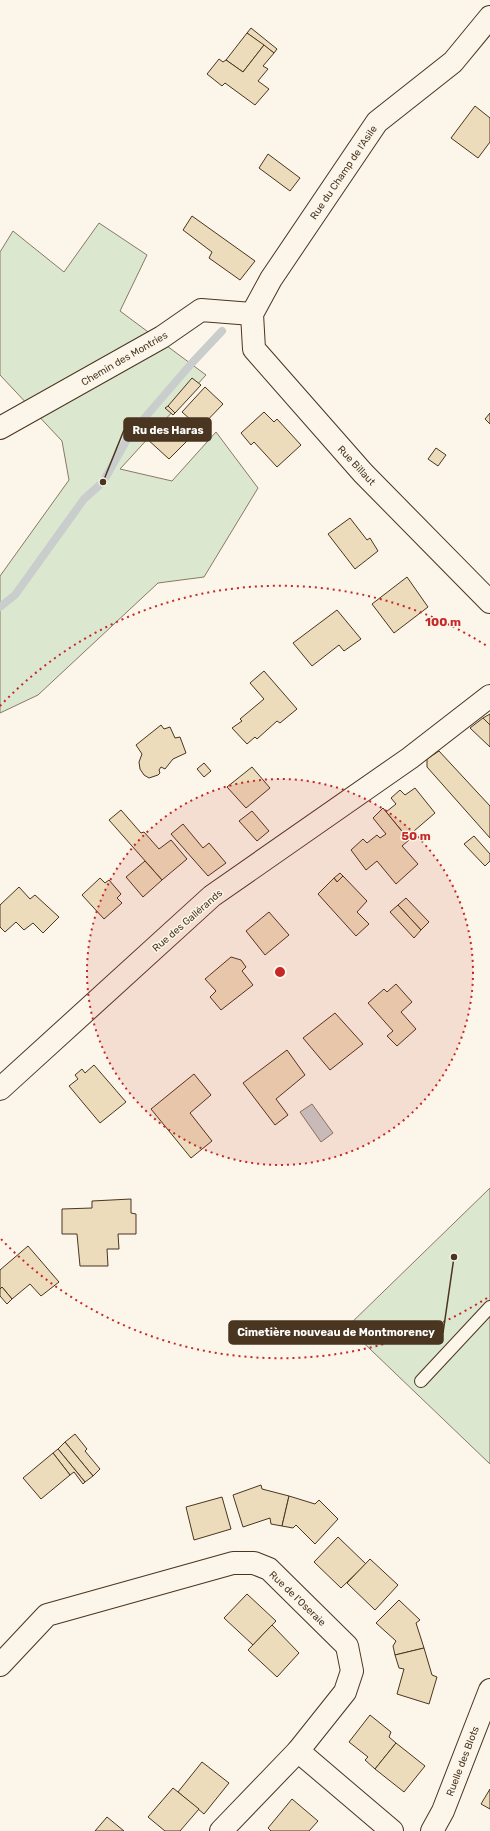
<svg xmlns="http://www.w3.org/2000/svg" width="490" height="1831" font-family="Rubik,sans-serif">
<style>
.green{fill:#dce7d0;stroke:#887966}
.water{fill:#c9cecd;stroke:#887966}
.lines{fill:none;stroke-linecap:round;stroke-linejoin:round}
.stream{stroke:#c9cecd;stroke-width:8}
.building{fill:#ecdcbc;stroke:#4a3520}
.lane-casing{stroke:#4a3520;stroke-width:14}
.street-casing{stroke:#4a3520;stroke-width:24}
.lane{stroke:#fbf6e9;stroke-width:12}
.street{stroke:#fbf6e9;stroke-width:22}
.ring{fill:none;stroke:#c62828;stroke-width:2;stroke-dasharray:2 4}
.labels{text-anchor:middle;stroke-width:3;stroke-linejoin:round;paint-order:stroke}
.street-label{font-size:10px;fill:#4a3520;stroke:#fbf6e9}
.centre{fill:#c62828;stroke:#fbf6e9;stroke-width:2}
.ring-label{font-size:12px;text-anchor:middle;font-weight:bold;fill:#c62828;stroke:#fbf6e9;stroke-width:3;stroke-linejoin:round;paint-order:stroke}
.leader{fill:none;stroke:#4a3520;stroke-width:1.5}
.callout-dot{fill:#4a3520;stroke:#fbf6e9;stroke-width:1.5}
.callout{fill:#4a3520;stroke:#4a3520;stroke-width:1.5}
.callout-label{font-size:11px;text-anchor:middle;font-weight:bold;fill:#fff}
</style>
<rect width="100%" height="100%" fill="#fbf6e9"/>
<g class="green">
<polygon points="99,223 147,255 120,311 206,375 120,469 172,481 216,432 258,488 204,577 158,583 38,695 0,713 0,576 69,480 62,441 0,375 0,252 13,231 64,272"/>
<polygon points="490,1188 490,1464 347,1327"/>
</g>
<polygon class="water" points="312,1104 333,1133 321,1142 300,1112"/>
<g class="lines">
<polyline class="stream" points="0,607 15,595 84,499 103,482 129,436 191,364 222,331"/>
</g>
<g class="building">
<polygon points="251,28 277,49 274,53 247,33"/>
<polygon points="247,33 264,45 243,72 226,60"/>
<polygon points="264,45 274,53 263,66 268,69 258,81 269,89 255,105 225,83 222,86 207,74 219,59 223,62 226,60 243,72"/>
<polygon points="475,106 490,118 490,142 478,158 451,138"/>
<polygon points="268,154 300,178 290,191 259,168"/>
<polygon points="192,216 255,261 240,280 209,258 212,252 183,230"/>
<polygon points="192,378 201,385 175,413 168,406"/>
<polygon points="205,387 223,404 200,428 182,412"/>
<polygon points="168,406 175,413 173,415 165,408"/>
<polygon points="264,412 274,422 277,419 301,445 277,467 254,442 251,445 241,433"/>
<polygon points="490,413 490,424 485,419"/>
<polygon points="164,420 187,441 169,459 146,438"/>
<polygon points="436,448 446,455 438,466 428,459"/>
<polygon points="350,518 367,540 370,538 378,551 355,569 328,534"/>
<polygon points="407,577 428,607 394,633 372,604"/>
<polygon points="337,610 361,639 344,651 339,645 312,666 293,643"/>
<polygon points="264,671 297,709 280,723 277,721 257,739 255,737 247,744 232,728 242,721 240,719 264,699 250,683"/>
<polygon points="490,714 490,725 483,718"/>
<polygon points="483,718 490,725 490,747 470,728"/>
<polygon points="161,725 164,729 170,727 175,738 180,737 186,753 173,759 165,769 161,767 159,770 160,773 158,775 149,778 144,775 140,769 139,762 142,754 136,745"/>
<polygon points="439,751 490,806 490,838 427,767 427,759"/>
<polygon points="204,763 211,771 204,777 197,769"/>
<polygon points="252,767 270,788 246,808 227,787"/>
<polygon points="415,788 435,813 407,837 386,812 396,804 391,798 400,790 405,795"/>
<polygon points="383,808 409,840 402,846 418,864 396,884 377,861 366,870 351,850 363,839 367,843 377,835 380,838 386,834 373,818"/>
<polygon points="121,810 141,833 144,832 159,849 171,840 187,859 162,880 109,820"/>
<polygon points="252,811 269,831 257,841 239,821"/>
<polygon points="183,824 203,848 209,843 226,863 208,876 171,834"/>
<polygon points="474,836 490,854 490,861 485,866 464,844"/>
<polygon points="145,861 162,880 143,897 126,877"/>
<polygon points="340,873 343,876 337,882 334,878"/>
<polygon points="343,876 367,901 357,912 369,924 356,936 318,894 334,878 337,882"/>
<polygon points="100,878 105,883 109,880 121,894 117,898 122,903 104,919 82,895"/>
<polygon points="19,887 30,899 35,895 59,917 43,933 33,923 24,930 16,922 5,932 0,927 0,905"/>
<polygon points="406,898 429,922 421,930 398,905"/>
<polygon points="398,905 421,930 414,938 390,912"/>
<polygon points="269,912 289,935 265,955 246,931"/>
<polygon points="231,957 241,960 246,967 242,971 253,985 221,1010 210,997 216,991 205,979"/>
<polygon points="396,984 412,1002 401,1012 416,1029 397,1046 387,1036 393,1031 368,1003 384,989 387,992"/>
<polygon points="335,1013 363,1044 330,1070 303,1038"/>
<polygon points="287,1050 305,1075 276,1099 288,1115 275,1125 243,1083"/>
<polygon points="94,1065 126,1102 100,1123 69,1086 78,1079 75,1075 82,1069 85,1073"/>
<polygon points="194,1074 211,1095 190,1113 212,1141 191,1158 151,1109"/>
<polygon points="131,1199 131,1213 136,1214 136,1234 118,1234 119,1249 107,1249 108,1266 80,1266 77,1234 62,1234 62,1209 92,1208 92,1201"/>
<polygon points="28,1246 59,1282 41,1296 30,1284 12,1299 2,1287 0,1289 0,1270"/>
<polygon points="2,1287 12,1299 7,1304 0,1296 0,1289"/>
<polygon points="75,1434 87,1449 85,1451 100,1469 93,1476 65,1442"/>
<polygon points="65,1442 93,1476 85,1482 58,1449"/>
<polygon points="58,1449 85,1482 83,1484 74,1472 70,1475 53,1453"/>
<polygon points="53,1453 70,1475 41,1499 23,1478"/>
<polygon points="261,1485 262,1489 289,1496 282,1526 271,1524 270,1518 243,1527 233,1495"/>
<polygon points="289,1496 315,1504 319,1500 338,1519 315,1544 296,1525 293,1528 282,1526"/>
<polygon points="222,1497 231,1529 194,1540 186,1507"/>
<polygon points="338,1537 366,1564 341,1588 314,1562"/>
<polygon points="370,1559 398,1585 375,1610 347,1583"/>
<polygon points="247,1594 276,1621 253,1645 224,1618"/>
<polygon points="399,1600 420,1620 416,1623 424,1648 395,1655 393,1646 396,1641 376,1623"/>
<polygon points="272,1625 299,1653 277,1677 248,1650"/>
<polygon points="424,1648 432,1675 437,1677 429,1704 397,1694 404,1669 399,1668 395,1655"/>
<polygon points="370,1715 391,1732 389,1737 396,1743 375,1769 365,1760 368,1757 349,1742"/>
<polygon points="396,1743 425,1766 404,1792 375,1769"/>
<polygon points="202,1762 229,1783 204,1814 178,1792"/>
<polygon points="173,1788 199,1809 180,1831 165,1831 148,1817"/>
<polygon points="490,1789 490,1809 481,1804"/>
<polygon points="292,1799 318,1821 309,1831 271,1831 268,1828"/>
<polygon points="107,1817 124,1831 95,1831"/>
</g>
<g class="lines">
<defs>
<polyline id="lane" points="421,1381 490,1307"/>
<g id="street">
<polyline points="490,17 453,62 377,122 271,279 252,314 254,349 363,473 490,602"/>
<polyline points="0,428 162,337 201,310 252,314"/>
<polyline points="0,1089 212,896 410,758 490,696"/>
<polyline points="0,1665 47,1615 233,1563 254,1563 269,1569 347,1646 352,1671 345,1692 298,1751 392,1831"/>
<polyline points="221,1831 298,1751"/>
<polyline points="432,1831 443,1811 490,1690"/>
</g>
</defs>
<use href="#lane" class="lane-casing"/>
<use href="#street" class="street-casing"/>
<use href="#lane" class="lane"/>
<use href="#street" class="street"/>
</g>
<circle cx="280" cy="972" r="193" fill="#c62828" fill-opacity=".12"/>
<g class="ring">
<circle cx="280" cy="972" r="193"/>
<path d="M487 1298A386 386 0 0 1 0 1238M0 706A386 386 0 0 1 487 646"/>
</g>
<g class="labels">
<g class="street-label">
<text transform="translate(343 172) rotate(-56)" y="4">Rue du Champ de l'Asile</text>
<text transform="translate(124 358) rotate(-30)" y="4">Chemin des Montries</text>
<text transform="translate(357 465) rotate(47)" y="4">Rue Billaut</text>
<text transform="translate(187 920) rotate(-41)" y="4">Rue des Gallérands</text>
<text transform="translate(298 1598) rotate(44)" y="4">Rue de l'Oseraie</text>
<text transform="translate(462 1761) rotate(-69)" y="4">Ruelle des Blots</text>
</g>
</g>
<circle cx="280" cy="972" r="6" class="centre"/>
<g class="ring-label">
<text x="443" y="626">100 m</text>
<text x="416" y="840">50 m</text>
</g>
<path class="leader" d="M103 482L124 430M454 1257L443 1333"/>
<g class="callout-dot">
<circle cx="103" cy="482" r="4"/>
<circle cx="454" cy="1257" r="4"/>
</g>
<g class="callout">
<rect x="124" y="418" width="87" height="23" rx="4"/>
<rect x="229" y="1321" width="214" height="23" rx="4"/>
</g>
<g class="callout-label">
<text x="168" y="434">Ru des Haras</text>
<text x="336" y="1336">Cimetière nouveau de Montmorency</text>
</g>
</svg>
